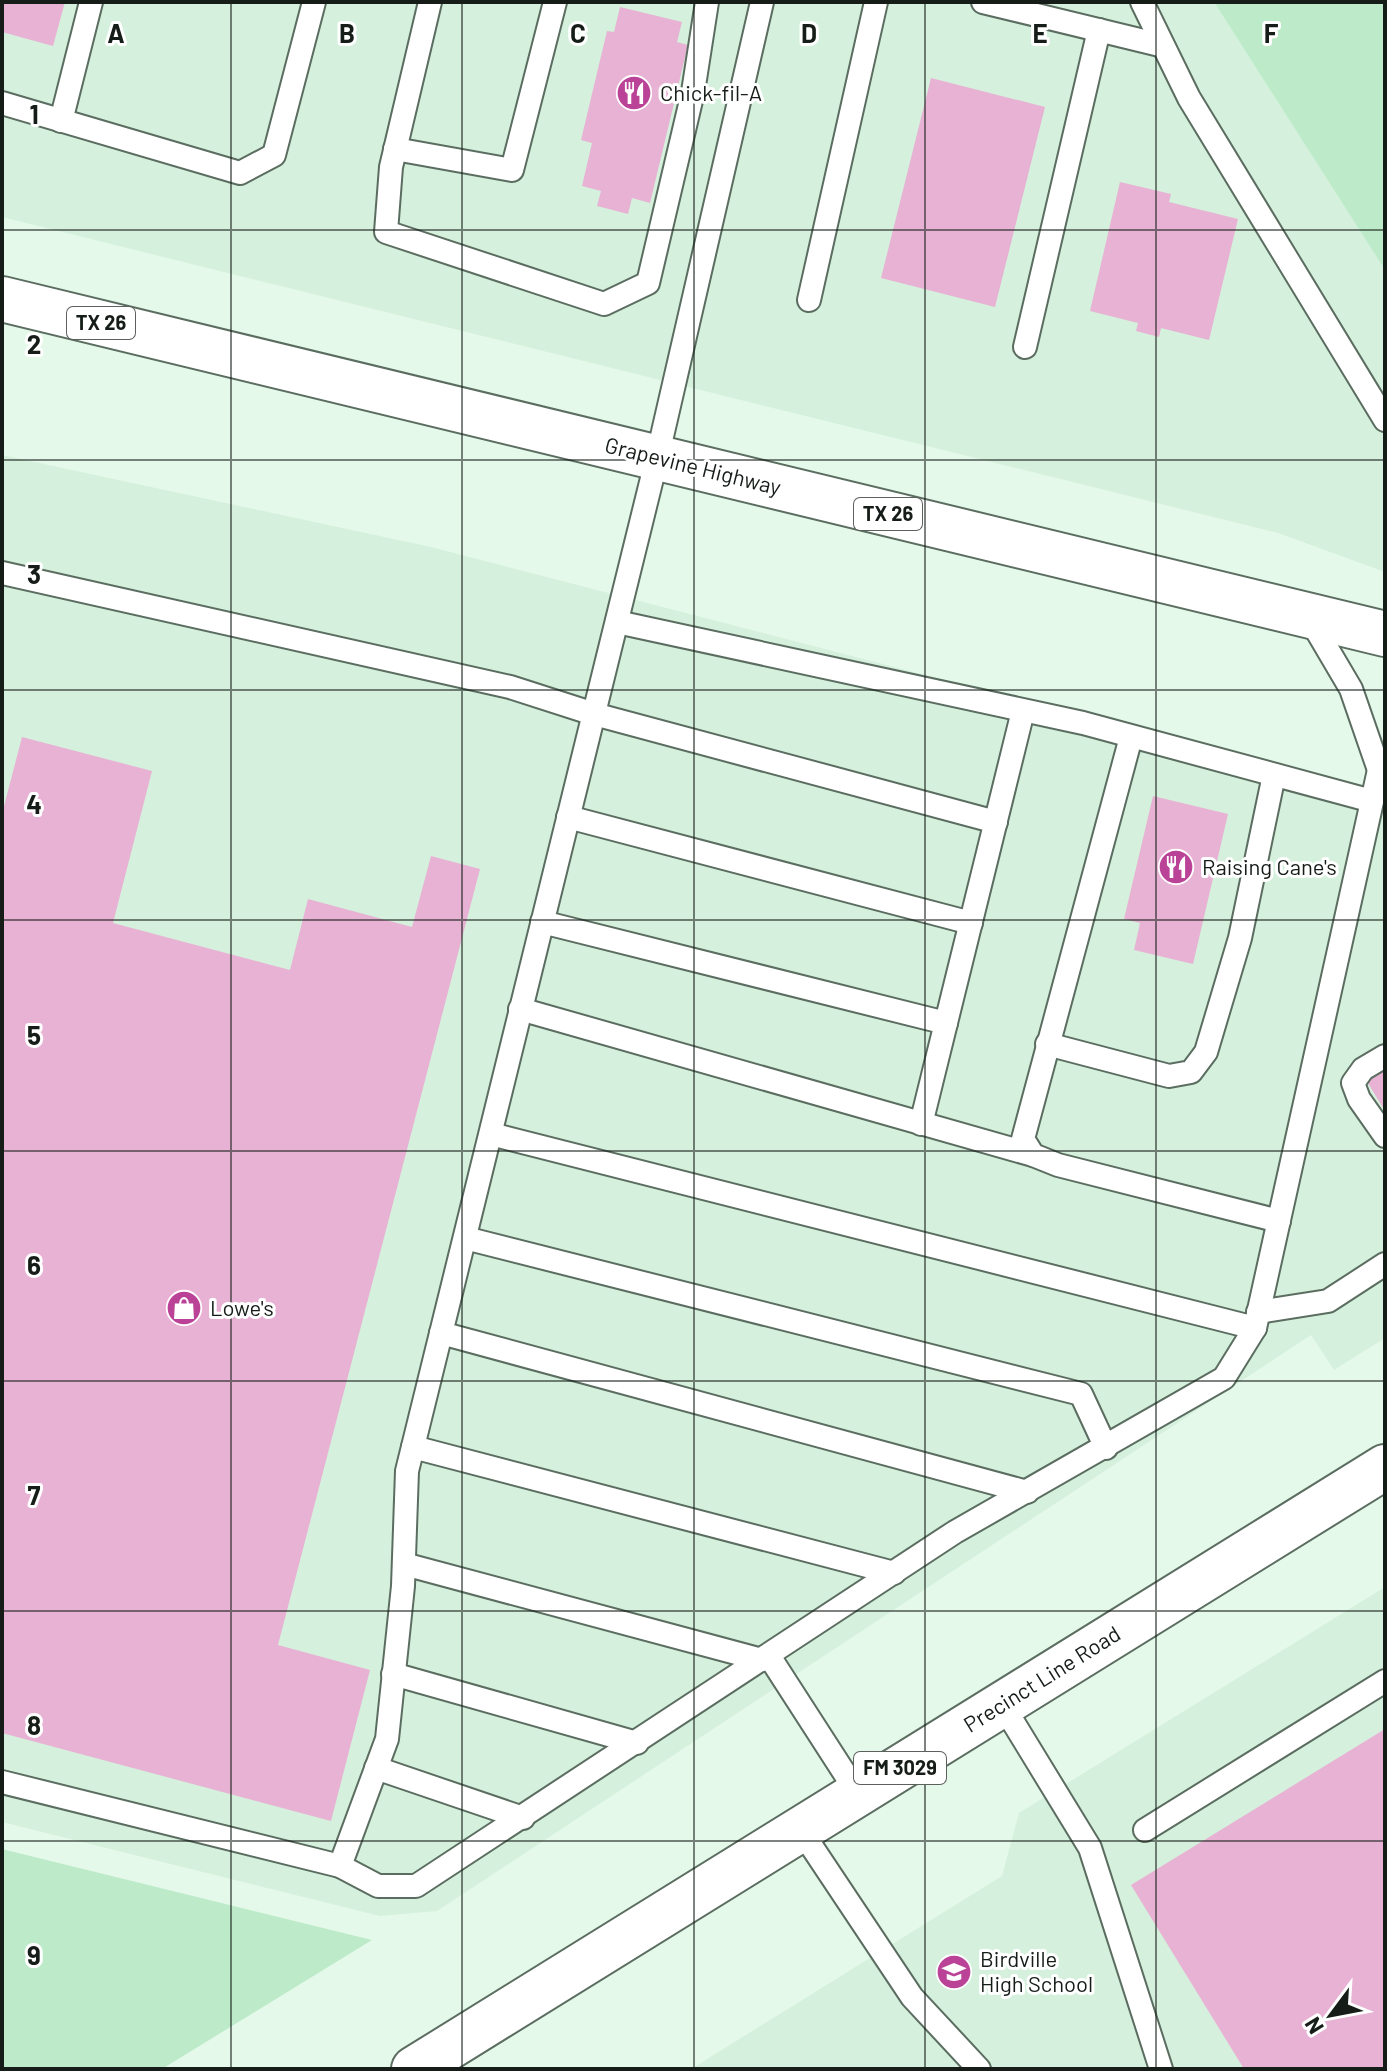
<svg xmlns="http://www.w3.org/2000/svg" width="1387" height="2071" font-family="Barlow,sans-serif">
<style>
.built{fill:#d5f0dc}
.green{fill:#bdebca}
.building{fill:#e8b2d4}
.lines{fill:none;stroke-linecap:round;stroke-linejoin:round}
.service-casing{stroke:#5b6d60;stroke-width:26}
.primary-casing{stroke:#5b6d60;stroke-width:48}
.service{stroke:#fff;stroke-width:22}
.primary{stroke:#fff;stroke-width:44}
.grid{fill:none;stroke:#161d18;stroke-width:2;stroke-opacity:0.55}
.labels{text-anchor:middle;stroke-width:6;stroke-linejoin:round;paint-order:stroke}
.shield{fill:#fff;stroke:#5c615d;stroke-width:2}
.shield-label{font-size:20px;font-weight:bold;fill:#161d18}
.poi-label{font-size:22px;fill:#161d18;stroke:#fff;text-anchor:start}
.street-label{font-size:22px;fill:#161d18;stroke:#fff}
.grid-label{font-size:26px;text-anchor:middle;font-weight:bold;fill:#161d18;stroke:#fff;stroke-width:6;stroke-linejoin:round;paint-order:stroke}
</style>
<rect width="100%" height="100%" fill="#e5f9ea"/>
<g class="built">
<polygon points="2,2 1214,2 1385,270 1385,572 1278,533 2,217"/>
<polygon points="2,455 431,547 1289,769 1385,790 1385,1338 1334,1370 1311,1335 437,1911 380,1916 2,1822"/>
<polygon points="1385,1587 1385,2069 691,2069 1002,1876 1019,1813"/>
</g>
<g class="green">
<polygon points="1214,2 1385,2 1385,270"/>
<polygon points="2,1849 372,1940 162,2069 2,2069"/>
</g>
<g class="building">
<polygon points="2,2 65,2 53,46 2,32"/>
<polygon points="620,7 682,22 677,42 688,45 650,203 632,198 628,214 597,206 601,191 582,186 592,143 581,140 607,31 614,32"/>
<polygon points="931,78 1045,107 995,307 881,278"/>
<polygon points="1120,182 1171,194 1169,202 1238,219 1209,340 1161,328 1159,337 1136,331 1138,323 1090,311"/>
<polygon points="22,737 152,771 113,923 290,970 308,899 412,927 431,856 480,869 278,1645 370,1670 331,1821 2,1733 2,814"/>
<polygon points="1153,796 1228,814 1193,964 1134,950 1140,923 1124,919"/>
<polygon points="1385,1069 1385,1111 1366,1080"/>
<polygon points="1385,1729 1385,2069 1244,2069 1131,1885"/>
</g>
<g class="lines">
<defs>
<g id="service">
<polyline points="430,2 391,167 386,232 604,304 648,283 693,92 707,2"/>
<polyline points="983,2 1160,45"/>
<polyline points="1142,2 1189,98 1385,420"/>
<polyline points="2,103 240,173 274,155 314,2"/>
<polyline points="61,121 91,2"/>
<polyline points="395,149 512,170 555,2"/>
<polyline points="809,300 876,2"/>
<polyline points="1025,347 1099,30"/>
<polyline points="2,573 510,687 594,714 996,822"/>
<polyline points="1308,616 1351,689 1379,770"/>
<polyline points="617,622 1083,723 1372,801"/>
<polyline points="1131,737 1023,1139 1033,1155 1058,1165 1279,1221"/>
<polyline points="568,817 971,923"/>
<polyline points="542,922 946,1023"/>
<polyline points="520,1009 1033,1155"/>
<polyline points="1047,1044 1169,1076 1191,1072 1206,1052 1240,938 1274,775"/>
<polyline points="1385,1056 1363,1069 1353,1083 1359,1099 1385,1136"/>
<polyline points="921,1124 1023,711"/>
<polyline points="491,1134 1255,1328"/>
<polyline points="465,1238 1081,1394 1106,1448"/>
<polyline points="1258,1312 1328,1301 1385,1264"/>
<polyline points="441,1333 1027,1492"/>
<polyline points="413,1447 894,1573"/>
<polyline points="404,1564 762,1660"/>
<polyline points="769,1656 858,1794"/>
<polyline points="393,1674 637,1743"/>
<polyline points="1002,1704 1090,1848 1161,2069"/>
<polyline points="376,1768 523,1818"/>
<polyline points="2,1782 340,1866 378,1886 416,1886 955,1532 1224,1378 1255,1328 1379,770 1385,761"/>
<polyline points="800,1829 912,1997 979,2069"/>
<polyline points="1145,1830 1385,1681"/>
<polyline points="340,1866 387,1739 403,1586 407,1471 657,458 762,2"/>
</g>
<g id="primary">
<polyline points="2,299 1385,634"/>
<polyline points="414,2069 1385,1467"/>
</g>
</defs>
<use href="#service" class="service-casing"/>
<use href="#primary" class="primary-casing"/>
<use href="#service" class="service"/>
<use href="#primary" class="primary"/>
</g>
<path class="grid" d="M 231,2 L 231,2069M 462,2 L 462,2069M 694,2 L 694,2069M 925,2 L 925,2069M 1156,2 L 1156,2069M 2,230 L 1385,230M 2,460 L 1385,460M 2,690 L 1385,690M 2,920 L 1385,920M 2,1151 L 1385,1151M 2,1381 L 1385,1381M 2,1611 L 1385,1611M 2,1841 L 1385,1841"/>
<defs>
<symbol id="restaurant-disc" viewBox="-11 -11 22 22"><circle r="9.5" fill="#ba4398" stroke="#fff"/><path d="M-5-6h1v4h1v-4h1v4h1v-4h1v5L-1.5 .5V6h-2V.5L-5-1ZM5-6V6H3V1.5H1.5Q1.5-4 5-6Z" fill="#fff"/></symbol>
<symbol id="shop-disc" viewBox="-11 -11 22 22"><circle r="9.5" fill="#ba4398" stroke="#fff"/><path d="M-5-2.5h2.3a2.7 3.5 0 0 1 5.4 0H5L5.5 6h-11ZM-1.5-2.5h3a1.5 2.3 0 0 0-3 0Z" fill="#fff"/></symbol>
<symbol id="school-disc" viewBox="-11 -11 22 22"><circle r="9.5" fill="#ba4398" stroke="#fff"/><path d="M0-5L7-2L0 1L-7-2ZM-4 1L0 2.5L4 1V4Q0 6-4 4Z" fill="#fff"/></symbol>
</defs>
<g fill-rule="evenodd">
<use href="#restaurant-disc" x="614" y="73" width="40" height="40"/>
<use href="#restaurant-disc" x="1156" y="847" width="40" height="40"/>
<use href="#shop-disc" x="164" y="1288" width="40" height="40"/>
<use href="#school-disc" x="934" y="1952" width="40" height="40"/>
</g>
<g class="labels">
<g class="shield">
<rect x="67" y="307" width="68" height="32" rx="6"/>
<rect x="854" y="498" width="68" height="32" rx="6"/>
<rect x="854" y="1752" width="92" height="32" rx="6"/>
</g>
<g class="shield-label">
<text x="101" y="330">TX 26</text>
<text x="888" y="521">TX 26</text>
<text x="900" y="1775">FM 3029</text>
</g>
<g class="poi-label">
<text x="660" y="101">Chick-fil-A</text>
<text x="1202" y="875">Raising Cane's</text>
<text x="210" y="1316">Lowe's</text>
<text x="980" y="1967">Birdville<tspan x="980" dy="25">High School</tspan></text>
</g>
<g class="street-label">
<text transform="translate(693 466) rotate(14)" y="8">Grapevine Highway</text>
<text transform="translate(1042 1679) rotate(-32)" y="8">Precinct Line Road</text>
</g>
</g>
<g class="grid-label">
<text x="116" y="43">A</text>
<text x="347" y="43">B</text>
<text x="578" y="43">C</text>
<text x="809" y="43">D</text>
<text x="1040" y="43">E</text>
<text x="1271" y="43">F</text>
<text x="34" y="124">1</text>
<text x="34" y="354">2</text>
<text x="34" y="584">3</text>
<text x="34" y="814">4</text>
<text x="34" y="1045">5</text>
<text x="34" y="1275">6</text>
<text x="34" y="1505">7</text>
<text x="34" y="1735">8</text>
<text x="34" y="1965">9</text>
</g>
<rect width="1387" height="2071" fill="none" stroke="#161d18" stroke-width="8"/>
<g transform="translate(1331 2015) rotate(238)" stroke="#ffffff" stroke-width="6" paint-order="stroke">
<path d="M0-6L14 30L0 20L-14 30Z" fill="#161d18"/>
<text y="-12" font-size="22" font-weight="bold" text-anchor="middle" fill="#161d18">N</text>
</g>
</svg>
